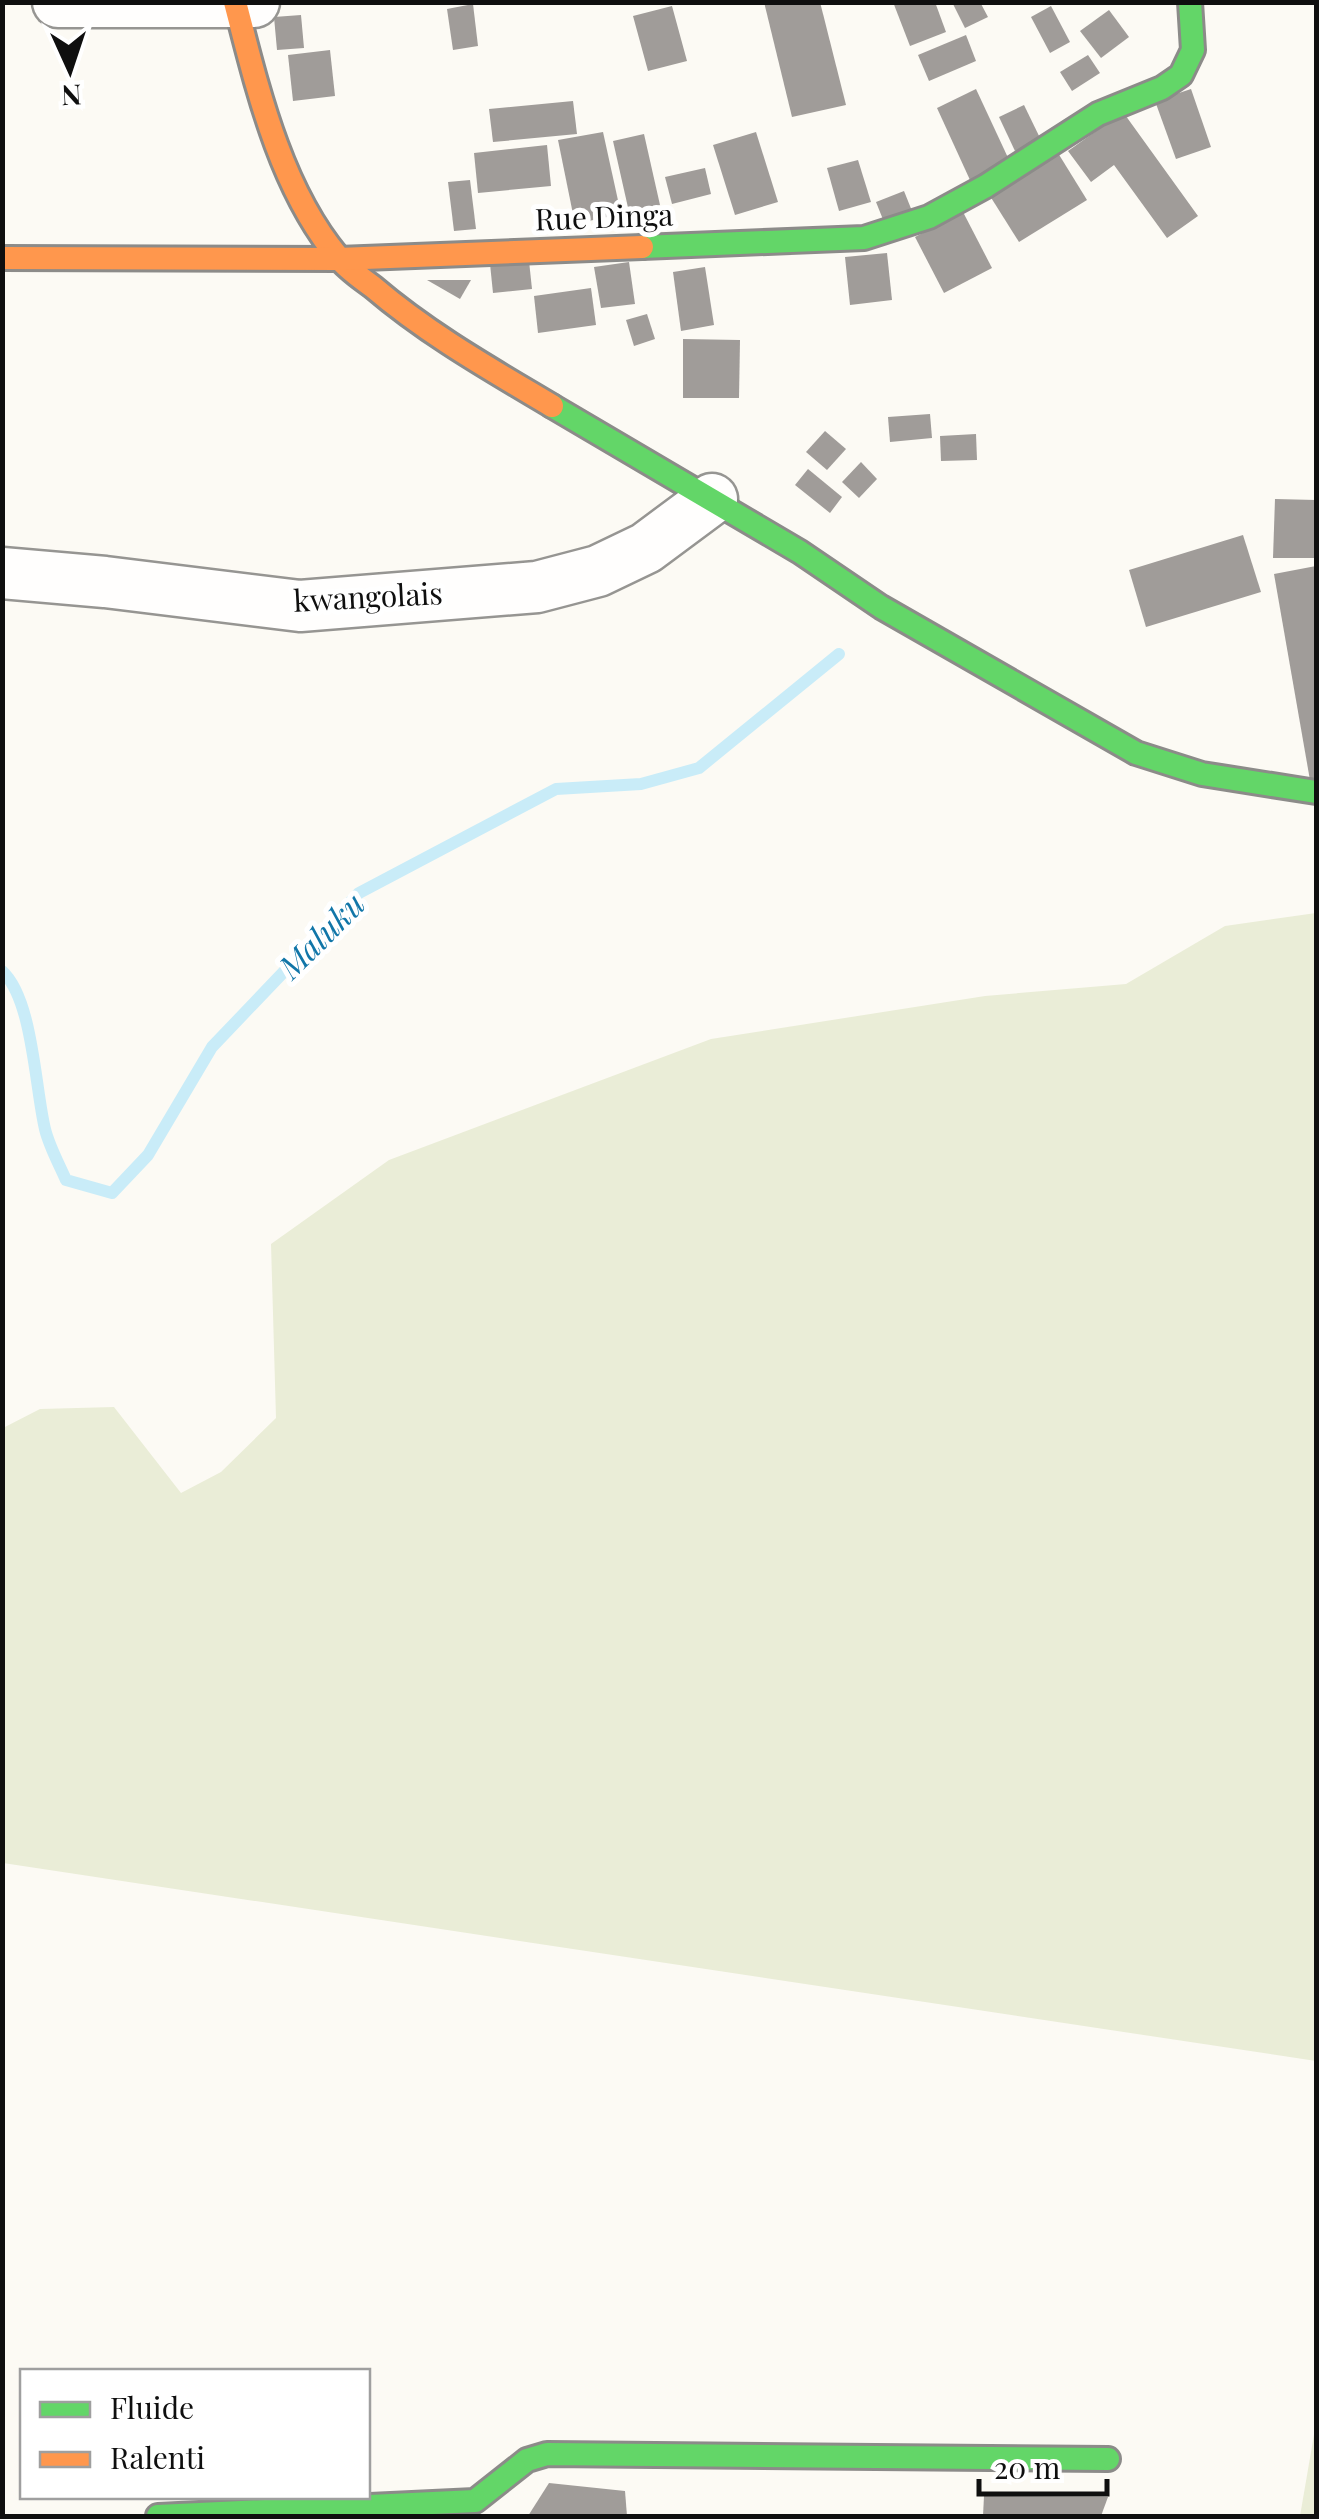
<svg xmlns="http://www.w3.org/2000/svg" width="1319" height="2519" font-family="'Playfair Display',serif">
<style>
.cemetery{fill:#eaedd7}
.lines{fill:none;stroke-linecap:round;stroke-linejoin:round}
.stream{stroke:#c9ecf8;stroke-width:12}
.building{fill:#a09c99}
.street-casing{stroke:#969592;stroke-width:55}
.fast-casing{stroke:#8c8b89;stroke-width:28}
.slow-casing{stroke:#8c8b89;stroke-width:28}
.street{stroke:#fffefd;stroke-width:50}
.fast{stroke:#63d668;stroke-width:22}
.slow{stroke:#ff974d;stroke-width:22}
.labels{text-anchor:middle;stroke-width:10;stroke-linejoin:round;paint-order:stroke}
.street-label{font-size:30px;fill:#0f0f0f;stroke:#fff}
.water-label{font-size:32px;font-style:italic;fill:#1176a8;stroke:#fff}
</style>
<rect width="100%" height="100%" fill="#fcfaf4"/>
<g class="cemetery">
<polygon points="1316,913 1316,2061 3,1863 3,1428 40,1409 114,1407 181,1493 221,1472 276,1418 271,1244 389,1160 711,1039 985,996 1126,984 1225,926"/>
<polygon points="1316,2423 1316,2516 1300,2516"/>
</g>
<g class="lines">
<path class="stream" d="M 2,971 C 33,999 35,1088 45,1129 C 49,1146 59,1164 66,1180 L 112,1193 L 148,1155 L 212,1047 L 359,893 L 556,789 L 641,784 L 699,768 L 839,654"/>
</g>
<g class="building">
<polygon points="764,2 820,2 846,105 792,117"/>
<polygon points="893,2 935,2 946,32 910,46"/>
<polygon points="952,2 980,2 988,17 965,28"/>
<polygon points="473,4 478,46 453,50 447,9"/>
<polygon points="672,6 687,61 648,71 633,16"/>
<polygon points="1051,6 1070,42 1050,53 1031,17"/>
<polygon points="1109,10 1129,37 1101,58 1080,31"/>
<polygon points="301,15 304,48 277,50 274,17"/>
<polygon points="966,35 976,61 929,81 918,55"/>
<polygon points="330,50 335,96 293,101 288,55"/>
<polygon points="1088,55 1100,73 1072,91 1060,72"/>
<polygon points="976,89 1010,162 970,180 937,108"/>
<polygon points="1191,89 1211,147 1176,159 1155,101"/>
<polygon points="573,101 577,134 493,142 489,109"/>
<polygon points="1024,105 1041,140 1015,151 999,117"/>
<polygon points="1123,112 1198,216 1167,238 1114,165 1091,182 1068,151"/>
<polygon points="603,132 621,214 575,224 558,140"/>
<polygon points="756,132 778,202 735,215 713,145"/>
<polygon points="644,134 660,205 629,212 613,141"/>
<polygon points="547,145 551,186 478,193 474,153"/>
<polygon points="1058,153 1087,200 1019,242 990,196"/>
<polygon points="858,160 871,202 839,211 827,168"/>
<polygon points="705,168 711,194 672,204 665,177"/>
<polygon points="470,180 476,229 454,231 448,182"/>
<polygon points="904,191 914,216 886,227 876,202"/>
<polygon points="963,212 992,268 944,293 915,237"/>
<polygon points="887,253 892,300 850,305 845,257"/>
<polygon points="529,261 532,289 493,293 490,264"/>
<polygon points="629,262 635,304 601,308 594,267"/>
<polygon points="705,267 714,325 681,331 673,272"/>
<polygon points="427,280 471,280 460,299"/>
<polygon points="591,288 596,325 538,333 534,296"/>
<polygon points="647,314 655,339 634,346 626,320"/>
<polygon points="683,339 740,340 739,398 683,398"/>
<polygon points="930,414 932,438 890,442 888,417"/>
<polygon points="825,431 846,449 827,470 806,452"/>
<polygon points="976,434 977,460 941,461 940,436"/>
<polygon points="861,462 877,479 859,498 842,482"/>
<polygon points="808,469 842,497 830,513 795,485"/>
<polygon points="1275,499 1316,500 1316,558 1273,558"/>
<polygon points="1243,535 1261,592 1146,627 1129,570"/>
<polygon points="1316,566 1316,786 1311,786 1274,574"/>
<polygon points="549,2483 625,2491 627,2516 528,2516"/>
<polygon points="984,2496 1108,2497 1101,2516 983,2516"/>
</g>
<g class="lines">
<defs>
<g id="street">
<polyline points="58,2 254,2"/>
<polyline points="2,573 105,582 300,606 537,587 598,571 646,548 712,499"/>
</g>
<g id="fast">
<polyline points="642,247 864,238 929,217 986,186 1098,114 1162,88 1181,75 1193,50 1190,2"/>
<polyline points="552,406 800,552 881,607 1136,753 1202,774 1316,792"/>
<polyline points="158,2516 475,2501 527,2460 547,2454 1108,2459"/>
</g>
<g id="slow">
<path d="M 235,2 C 257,87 280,188 338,257 C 347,269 361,278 373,287 C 428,334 490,369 552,406"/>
<polyline points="2,258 339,259 642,247"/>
</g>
</defs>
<use href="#street" class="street-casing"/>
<use href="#fast" class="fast-casing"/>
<use href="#slow" class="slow-casing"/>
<use href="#street" class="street"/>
<use href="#fast" class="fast"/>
<use href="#slow" class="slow"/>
</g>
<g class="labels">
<g class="street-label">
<text transform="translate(604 218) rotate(-2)" y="10">Rue Dinga</text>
<text transform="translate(368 598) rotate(-3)" y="10">kwangolais</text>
</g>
<g class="water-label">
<text transform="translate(322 936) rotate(-45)" y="11">Maluku</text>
</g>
</g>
<rect width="1319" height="2519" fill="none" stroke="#0f0f0f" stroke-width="10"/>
<rect x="20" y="2369" width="350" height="130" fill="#ffffff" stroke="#9f9f9f" stroke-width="2.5"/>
<rect x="40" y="2402" width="50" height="15" fill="#63d668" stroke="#9f9f9f" stroke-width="2.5"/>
<text x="110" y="2419" font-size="30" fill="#0f0f0f">Fluide</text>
<rect x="40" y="2452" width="50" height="15" fill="#ff974d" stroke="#9f9f9f" stroke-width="2.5"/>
<text x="110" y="2469" font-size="30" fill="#0f0f0f">Ralenti</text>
<g transform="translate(70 70) rotate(177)" stroke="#ffffff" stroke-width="8" paint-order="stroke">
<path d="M0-8L18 38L0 25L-18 38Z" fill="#0f0f0f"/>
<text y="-15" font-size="28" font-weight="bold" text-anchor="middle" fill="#0f0f0f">N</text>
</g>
<path d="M979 2479v15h128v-15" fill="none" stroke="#0f0f0f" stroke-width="5"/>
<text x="994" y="2479" font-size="30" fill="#0f0f0f" stroke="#ffffff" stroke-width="8" paint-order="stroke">20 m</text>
</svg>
